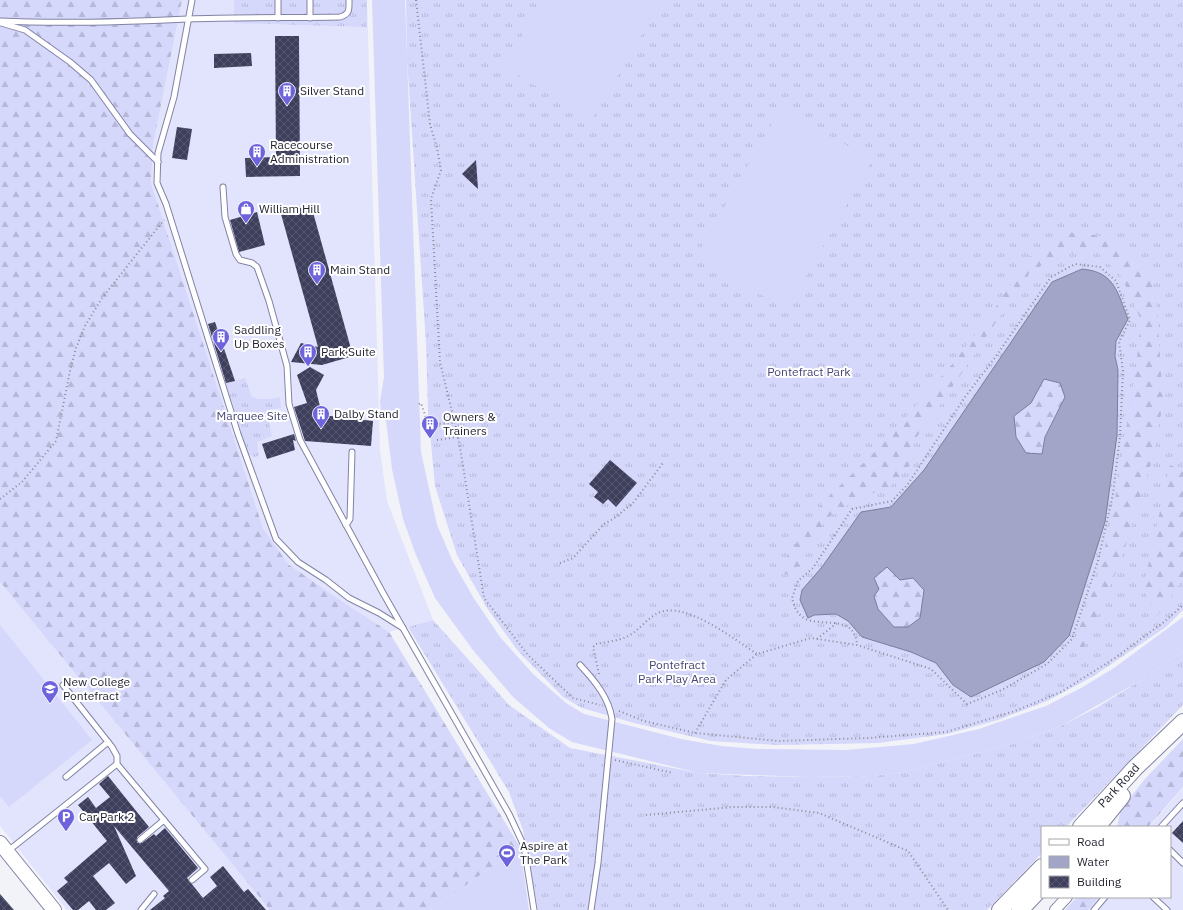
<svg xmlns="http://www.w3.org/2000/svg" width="1183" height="910" font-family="'IBM Plex Sans',sans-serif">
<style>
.built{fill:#e2e4fe}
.grass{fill:url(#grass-tufts)}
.forest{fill:url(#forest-firs)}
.pitch{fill:#d5d7fb}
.water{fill:#a3a5c8;stroke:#7b7d9a;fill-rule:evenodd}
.building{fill:url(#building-cross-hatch)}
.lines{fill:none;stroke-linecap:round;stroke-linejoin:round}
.lane-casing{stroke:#8283a4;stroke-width:7}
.street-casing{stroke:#8283a4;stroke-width:12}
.secondary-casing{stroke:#8283a4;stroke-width:16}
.primary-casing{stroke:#8283a4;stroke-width:18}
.path{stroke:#8b8c95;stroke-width:2;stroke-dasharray:1 3;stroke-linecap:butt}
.lane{stroke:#fff;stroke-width:5}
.street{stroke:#fff;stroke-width:10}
.secondary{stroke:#fff;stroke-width:14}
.primary{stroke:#fff;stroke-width:16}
.labels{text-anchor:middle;stroke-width:4;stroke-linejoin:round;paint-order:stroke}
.poi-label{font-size:12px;fill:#1f202d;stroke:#fff;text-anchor:start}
.park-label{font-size:12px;fill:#464677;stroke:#fff}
.street-label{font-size:12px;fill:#1f202d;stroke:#fff}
</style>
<defs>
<pattern id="grass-tufts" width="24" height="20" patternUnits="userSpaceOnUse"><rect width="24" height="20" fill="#d5d7fb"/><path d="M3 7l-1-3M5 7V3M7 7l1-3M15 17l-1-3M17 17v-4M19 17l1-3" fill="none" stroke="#b6b8d7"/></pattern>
<pattern id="forest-firs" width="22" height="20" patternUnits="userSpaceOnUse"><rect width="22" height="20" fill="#d5d7fb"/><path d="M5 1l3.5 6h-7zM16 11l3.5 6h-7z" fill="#b6b8d7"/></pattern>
<pattern id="building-cross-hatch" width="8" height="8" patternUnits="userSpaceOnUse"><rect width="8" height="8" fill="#3e3f5c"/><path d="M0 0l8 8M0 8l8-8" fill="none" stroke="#575870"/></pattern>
</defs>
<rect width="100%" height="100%" fill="#f2f2f9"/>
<g class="built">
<polygon points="182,0 367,0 380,450 387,501 433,620 389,632 340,600 288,564 263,528 151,183 153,145"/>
<polygon points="0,582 270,910 67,910 0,826"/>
<polygon points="1183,788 1183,910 1088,910 1099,897 1170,897 1170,827 1149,827"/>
</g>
<g class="grass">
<polygon points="234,0 367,0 367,27 234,23"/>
<polygon points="406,0 1183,0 1183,610 1166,627 1092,677 1047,701 998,720 947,734 878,743 777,745 711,741 634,723 582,708 563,697 518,651 487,608 457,555 435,486 428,411 426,343 407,59"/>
<path d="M 245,378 L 252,397 C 261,401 271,399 280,397 L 281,408 L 266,410 L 272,436 L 257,442 L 259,456 L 253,457 L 248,453 L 226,383 Z"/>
<polygon points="433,620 509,705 570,748 699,773 747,776 808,777 873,776 903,772 1009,745 1061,726 1096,708 1143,679 1183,651 1183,705 1066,827 1042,827 1042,853 987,910 538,910 523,830 509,792 408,627"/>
</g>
<g class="forest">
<polygon points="0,0 182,0 153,145 151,183 263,528 288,564 340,600 389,632 520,847 431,910 270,910 0,582"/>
<polygon points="1066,232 1101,236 1143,262 1156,295 1163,402 1154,454 1121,560 1081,654 1075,641 1102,562 1116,494 1136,367 1141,320 1121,276 1096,251 1062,253 1029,273 943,401 913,442 911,464 889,488 862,497 828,517 799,566 789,575 778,571 822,503 881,446 954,362 991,314 1029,257"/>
<polygon points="1044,379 1060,383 1065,397 1045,437 1042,454 1026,453 1016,437 1014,416 1031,403"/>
<polygon points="1170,465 1183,470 1183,579 1157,616 1143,589"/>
<path d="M 887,566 L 913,578 L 924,590 L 920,618 L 908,628 L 894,627 C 876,608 874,605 874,578 Z"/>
<polygon points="1183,739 1183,787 1148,827 1117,827 1121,809 1145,779"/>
<polygon points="1077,897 1099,897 1088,910 1065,910"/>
</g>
<g class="pitch">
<polygon points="372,0 405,0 421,452 437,525 453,562 473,597 500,637 533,674 566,703 584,714 681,739 721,746 756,749 846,750 914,744 979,729 1046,706 1081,688 1114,668 1183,617 1183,651 1143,679 1061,726 1009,745 903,772 873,776 808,777 699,773 572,742 549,728 513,697 473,650 435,598 416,555 403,519 392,469 386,421 381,413 380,401 384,377"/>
<polygon points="543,0 662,0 592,119 504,67"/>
<polygon points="781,108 872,160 787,310 696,257"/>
<polygon points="0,625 92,740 9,807 0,796"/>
<polygon points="520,847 529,910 431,910"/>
</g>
<path class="water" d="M 1082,269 C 1115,272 1117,292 1128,319 L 1116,341 L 1115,356 L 1118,370 L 1117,435 L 1105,522 L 1069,636 L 1044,662 L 971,697 L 953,685 L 936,663 L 911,652 L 862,637 L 848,621 L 836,614 L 814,615 L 808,618 L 800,600 L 802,590 L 822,567 L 861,512 L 891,507 L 924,470 L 1052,282 ZM 1044,379 L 1060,383 L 1065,397 L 1045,437 L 1042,454 L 1026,453 L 1016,437 L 1014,416 L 1031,403 ZM 887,567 L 900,580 L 913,578 L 924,590 L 920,618 L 908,627 L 894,627 L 878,609 L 874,596 L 879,589 L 874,578 Z"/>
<g class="building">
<polygon points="275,36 299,36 300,176 246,177 245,158 276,157"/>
<polygon points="251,53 252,66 214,68 214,54"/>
<polygon points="177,127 192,129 187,160 172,158"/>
<polygon points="476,160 478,189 462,174"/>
<polygon points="311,205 353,356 322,365 291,362 301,343 318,347 281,214"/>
<polygon points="257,212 265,245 239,252 230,220"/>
<polygon points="215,322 235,381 226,383 208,324"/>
<polygon points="310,367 324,375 316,390 322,415 373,421 371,446 305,441 294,407 307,403 297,375"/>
<polygon points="294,434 296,441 293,440 295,450 267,459 262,444"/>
<polygon points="610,460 637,483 616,507 608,499 603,504 594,497 598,492 589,484"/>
<polygon points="108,776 149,827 137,837 137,843 142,843 154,834 156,836 165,828 198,868 187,878 203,898 217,886 210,877 223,866 244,892 248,889 266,910 150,910 165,898 163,896 169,891 114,826 136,876 126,884 109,863 93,876 115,903 106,910 96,910 89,901 78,910 73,910 57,891 68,882 64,878 107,841 78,805 88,797 96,808 110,797 99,784"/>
<polygon points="1183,821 1183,843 1172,833"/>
<polygon points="0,894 14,910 0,910"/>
</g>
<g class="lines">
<defs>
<g id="lane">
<polyline points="192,0 174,97 158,153 157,183 166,204 238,434 276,539 298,562 326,580 349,598 379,613 403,628"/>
<polyline points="278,0 278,18"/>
<polyline points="310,18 310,0"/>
<path d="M 0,21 C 63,24 125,22 188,19 C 239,17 289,18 340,17 C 350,14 349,10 349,0"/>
<polyline points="1,23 25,30 70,62 91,80 130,134 158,162"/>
<polyline points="223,187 225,217 236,254 240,260 252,263 257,267 269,301 287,366 289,404 300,440 383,593 509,814 524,846 534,910"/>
<polyline points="346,525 350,519 352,452"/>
<path d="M 580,665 C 595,681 609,698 612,719 L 598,863 L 591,910"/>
<polyline points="63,685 112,747 117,756 117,764"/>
<polyline points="66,777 108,742"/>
<polyline points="1161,827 1183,803"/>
<polyline points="140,840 164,820"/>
<polyline points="1170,850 1183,863"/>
<polyline points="8,851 117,764 205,869 192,880"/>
<polyline points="1153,897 1167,910"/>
<polyline points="141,910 154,894"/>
<polyline points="1094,910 1105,897"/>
</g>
<polyline id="street" points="1055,910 1067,897"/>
<polyline id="secondary" points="0,843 54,910"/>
<g id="primary">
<path id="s1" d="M 1081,827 L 1135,768 L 1183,722"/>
<polyline points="1097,827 1122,796"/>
<polyline points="1000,910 1042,867"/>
<polyline points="1020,910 1042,887"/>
</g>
</defs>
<use href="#lane" class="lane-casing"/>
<use href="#street" class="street-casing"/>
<use href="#secondary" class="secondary-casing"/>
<use href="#primary" class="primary-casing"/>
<g class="path">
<polyline points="416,0 430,124 437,148 441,170 431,199 440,362 459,441 484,598 528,655 573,698 600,705"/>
<polyline points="419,404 421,403 428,424 454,423"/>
<polyline points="437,440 458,437"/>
<polyline points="0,499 22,482 56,441 70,371 76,348 85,326 102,298 164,220"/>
<polyline points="560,563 573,558 604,524 613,519 633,503 663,463"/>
<polyline points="817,639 838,622"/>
<path d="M 599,674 L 593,647 L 596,644 C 605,642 617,641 626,637 C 638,632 646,619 658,613 C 685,600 735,640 757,654"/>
<polyline points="619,711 644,721 695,733 779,741 868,738 946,732 1015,711 1061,692 1115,658 1164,622 1183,605"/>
<path d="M 695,733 L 726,680 L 757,654 L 811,638 L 857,645 L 931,669 L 967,704 L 1002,690 L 1047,664 L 1072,639 L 1098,561 L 1113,494 L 1120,436 L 1123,371 L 1119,342 L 1130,320 L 1116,281 L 1100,267 L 1075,264 L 1051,277 L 994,359 L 965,397 L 908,484 L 892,501 L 852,509 L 813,568 L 798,581 L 792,598 C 794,606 797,615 806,619 C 823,627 855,614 857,645"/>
<polyline points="615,760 673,773"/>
<polyline points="646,815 733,807 772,807 819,813 908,851 948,910"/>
</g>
<use href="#lane" class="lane"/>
<use href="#street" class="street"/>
<use href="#secondary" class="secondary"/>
<use href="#primary" class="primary"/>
</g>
<defs>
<symbol id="building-pin" viewBox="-11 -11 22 30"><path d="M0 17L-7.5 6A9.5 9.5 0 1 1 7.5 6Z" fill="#6d63dd" stroke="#fff"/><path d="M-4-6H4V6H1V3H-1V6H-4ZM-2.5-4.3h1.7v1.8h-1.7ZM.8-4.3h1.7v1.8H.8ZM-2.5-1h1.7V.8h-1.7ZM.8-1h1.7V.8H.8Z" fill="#fff"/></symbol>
<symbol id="shop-pin" viewBox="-11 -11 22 30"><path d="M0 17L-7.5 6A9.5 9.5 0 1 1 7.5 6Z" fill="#6d63dd" stroke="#fff"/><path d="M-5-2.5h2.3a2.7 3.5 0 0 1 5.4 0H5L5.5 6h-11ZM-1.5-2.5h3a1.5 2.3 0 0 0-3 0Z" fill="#fff"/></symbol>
<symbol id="university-pin" viewBox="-11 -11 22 30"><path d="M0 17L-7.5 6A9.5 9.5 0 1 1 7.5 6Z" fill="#6d63dd" stroke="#fff"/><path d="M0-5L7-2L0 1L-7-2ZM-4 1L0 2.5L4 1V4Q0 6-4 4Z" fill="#fff"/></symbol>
<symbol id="parking-pin" viewBox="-11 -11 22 30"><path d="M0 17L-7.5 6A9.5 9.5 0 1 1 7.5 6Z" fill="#6d63dd" stroke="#fff"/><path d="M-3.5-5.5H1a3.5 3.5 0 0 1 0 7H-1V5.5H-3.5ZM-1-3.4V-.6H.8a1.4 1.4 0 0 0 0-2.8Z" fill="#fff"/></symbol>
<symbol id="stadium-pin" viewBox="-11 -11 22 30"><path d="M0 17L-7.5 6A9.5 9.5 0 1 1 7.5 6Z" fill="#6d63dd" stroke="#fff"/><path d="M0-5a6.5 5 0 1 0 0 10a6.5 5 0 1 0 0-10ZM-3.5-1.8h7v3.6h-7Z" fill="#fff"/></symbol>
</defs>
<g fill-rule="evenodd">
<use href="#building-pin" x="277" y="81" width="20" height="27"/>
<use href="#building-pin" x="247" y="142" width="20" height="27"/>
<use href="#shop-pin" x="236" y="199" width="20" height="27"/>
<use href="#building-pin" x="307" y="260" width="20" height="27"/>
<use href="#building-pin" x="211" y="327" width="20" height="27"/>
<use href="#building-pin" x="298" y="342" width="20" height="27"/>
<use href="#building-pin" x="311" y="404" width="20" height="27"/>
<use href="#building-pin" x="420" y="414" width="20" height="27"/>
<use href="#university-pin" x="40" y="679" width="20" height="27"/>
<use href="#parking-pin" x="56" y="807" width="20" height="27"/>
<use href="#stadium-pin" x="497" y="843" width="20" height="27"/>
</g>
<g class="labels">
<g class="poi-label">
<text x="300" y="95">Silver Stand</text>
<text x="270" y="149">Racecourse<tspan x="270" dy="14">Administration</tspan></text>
<text x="259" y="213">William Hill</text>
<text x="330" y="274">Main Stand</text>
<text x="234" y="334">Saddling<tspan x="234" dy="14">Up Boxes</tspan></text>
<text x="321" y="356">Park Suite</text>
<text x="334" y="418">Dalby Stand</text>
<text x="443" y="421">Owners &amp;<tspan x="443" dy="14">Trainers</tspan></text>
<text x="63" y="686">New College<tspan x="63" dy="14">Pontefract</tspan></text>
<text x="79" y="821">Car Park 2</text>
<text x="520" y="850">Aspire at<tspan x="520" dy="14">The Park</tspan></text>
</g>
<g class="park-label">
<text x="809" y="376">Pontefract Park</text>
<text x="252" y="420">Marquee Site</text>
<text x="677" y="669">Pontefract<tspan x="677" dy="14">Park Play Area</tspan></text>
</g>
<g class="street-label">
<text dy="4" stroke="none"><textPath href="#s1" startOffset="56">Park Road</textPath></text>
</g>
</g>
<rect x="1041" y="826" width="130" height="72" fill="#ffffff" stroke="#a5a6ab"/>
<rect x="1049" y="839" width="20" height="6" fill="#ffffff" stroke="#a5a6ab"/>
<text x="1077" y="846" font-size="12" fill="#1f202d">Road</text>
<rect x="1049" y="856" width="20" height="12" fill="#a3a5c8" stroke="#a5a6ab"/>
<text x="1077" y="866" font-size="12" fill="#1f202d">Water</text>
<rect x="1049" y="876" width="20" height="12" fill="url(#building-cross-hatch)" stroke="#a5a6ab"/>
<text x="1077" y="886" font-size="12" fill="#1f202d">Building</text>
</svg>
